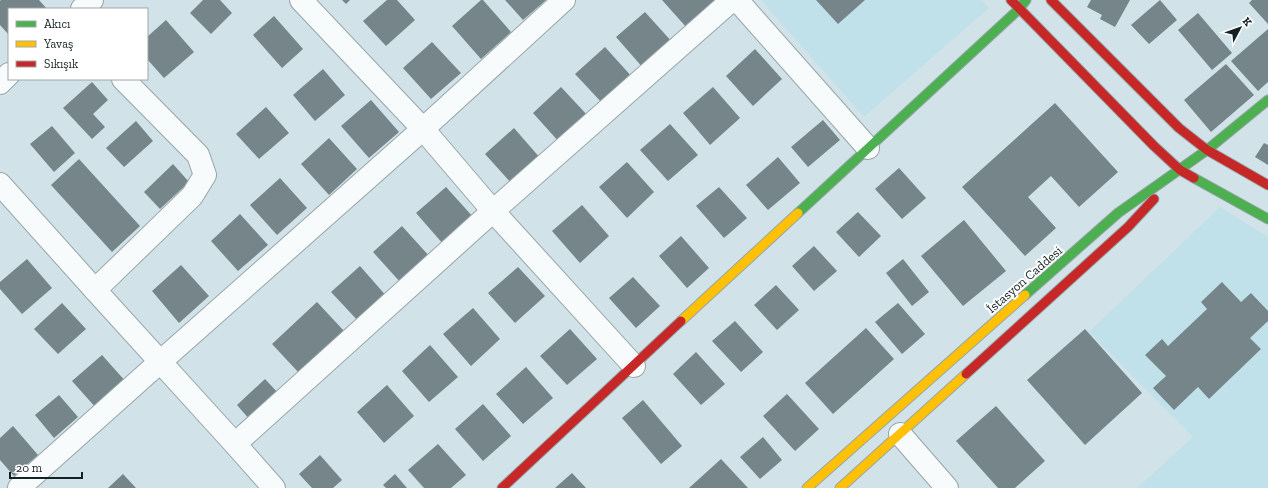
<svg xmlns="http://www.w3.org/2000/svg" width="1268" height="488" font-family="'Zilla Slab',serif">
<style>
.built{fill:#c1e1ea}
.building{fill:#758589}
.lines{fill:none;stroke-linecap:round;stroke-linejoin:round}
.street-casing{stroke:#97a5a9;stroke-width:24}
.fast-casing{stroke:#97a5a9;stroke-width:11}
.slow-casing{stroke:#97a5a9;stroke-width:11}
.jam-casing{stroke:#97a5a9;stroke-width:11}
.street{stroke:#f8fbfc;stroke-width:22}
.fast{stroke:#4caf50;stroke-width:9}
.slow{stroke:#ffc107;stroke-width:9}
.jam{stroke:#c62828;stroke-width:9}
.labels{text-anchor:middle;stroke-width:4;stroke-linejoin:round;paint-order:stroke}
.street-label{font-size:13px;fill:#142124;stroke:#fff}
</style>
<rect width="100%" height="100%" fill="#d1e3e8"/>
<g class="built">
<polygon points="761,0 982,0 989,8 864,117"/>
<polygon points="1220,207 1268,237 1268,488 1137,488 1193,437 1089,332"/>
</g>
<g class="building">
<polygon points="1,0 39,0 47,9 9,9 9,35 0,25 0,1"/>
<polygon points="203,0 220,0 232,13 211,34 190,13"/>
<polygon points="342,0 350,0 346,4"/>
<polygon points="387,0 397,0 415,20 386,46 363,21"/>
<polygon points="481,0 483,0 511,32 481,59 452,26"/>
<polygon points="505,0 546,0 523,20"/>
<polygon points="662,0 716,0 687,28"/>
<polygon points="816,0 865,0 838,24"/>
<polygon points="1091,0 1130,0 1115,27 1100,19 1102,15 1087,7"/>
<polygon points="1160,0 1177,20 1149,44 1131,25"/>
<polygon points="1252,0 1268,0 1268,24 1249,3"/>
<polygon points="645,12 673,43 644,69 616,37"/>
<polygon points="1198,13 1232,53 1212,70 1178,30"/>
<polygon points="274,16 303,49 282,68 253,35"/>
<polygon points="166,20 194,52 164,78 147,59 147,37"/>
<polygon points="1268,29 1268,82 1258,91 1231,61"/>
<polygon points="432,42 461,73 431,99 403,68"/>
<polygon points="605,47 633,78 604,105 575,74"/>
<polygon points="755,49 782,79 753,106 726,76"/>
<polygon points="1226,64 1254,95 1211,132 1184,100"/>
<polygon points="323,69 345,95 315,121 293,95"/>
<polygon points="92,82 108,100 93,114 105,127 92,139 63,108"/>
<polygon points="561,87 589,117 560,143 533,113"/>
<polygon points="713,87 740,118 710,145 683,113"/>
<polygon points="371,100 399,132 369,158 341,126"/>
<polygon points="1055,103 1118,172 1079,207 1051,176 1028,197 1056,228 1025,256 962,187"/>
<polygon points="266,107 289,133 259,159 236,134"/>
<polygon points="823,120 840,140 808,167 791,147"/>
<polygon points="136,121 153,141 124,167 106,148"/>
<polygon points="670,124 698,155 668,181 640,150"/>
<polygon points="52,126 75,153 54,172 30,144"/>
<polygon points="514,128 541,159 513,185 485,154"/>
<polygon points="329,138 357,169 329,195 301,164"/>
<polygon points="1264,143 1268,145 1268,165 1255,157"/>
<polygon points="778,157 800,183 768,210 746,185"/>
<polygon points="79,159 140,226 112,252 51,185"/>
<polygon points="627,162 654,192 627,218 599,187"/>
<polygon points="173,164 189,182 160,209 144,192"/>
<polygon points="899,168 926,198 902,219 875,189"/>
<polygon points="280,178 307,208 277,235 250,205"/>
<polygon points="446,187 474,218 444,245 416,213"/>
<polygon points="719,187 747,218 724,238 696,206"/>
<polygon points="582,205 609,236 580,263 552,231"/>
<polygon points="858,212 881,236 859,257 836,232"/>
<polygon points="240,214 268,245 238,271 211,241"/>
<polygon points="964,220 1006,271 963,306 921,256"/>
<polygon points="402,226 430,257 401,283 373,252"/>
<polygon points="681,236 709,268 687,288 659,256"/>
<polygon points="814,246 837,271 814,291 792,266"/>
<polygon points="27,259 52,288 22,314 0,289 0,282"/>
<polygon points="903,259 929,292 912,306 886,273"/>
<polygon points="181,265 209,296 179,323 152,291"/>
<polygon points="360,266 388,298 360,323 331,292"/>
<polygon points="518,267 545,296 515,323 488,293"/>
<polygon points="633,277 660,306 636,328 609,298"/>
<polygon points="1222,282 1241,302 1251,293 1268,311 1268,321 1250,338 1261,349 1209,399 1198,387 1174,410 1153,388 1166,376 1145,355 1162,339 1168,346 1207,309 1201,302"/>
<polygon points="776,285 799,310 777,330 754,305"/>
<polygon points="317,302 344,331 299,373 272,344"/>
<polygon points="62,303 86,329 58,354 34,329"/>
<polygon points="898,303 925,334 902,354 875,322"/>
<polygon points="473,308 500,339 471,366 443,334"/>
<polygon points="735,321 763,352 741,372 712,341"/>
<polygon points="866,328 894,359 833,414 805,383"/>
<polygon points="570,329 597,359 567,385 540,356"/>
<polygon points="1085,329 1142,393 1085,445 1027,380"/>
<polygon points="430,345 458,377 429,402 402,371"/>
<polygon points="696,352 725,384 701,405 673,374"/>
<polygon points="102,355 127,383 97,409 72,381"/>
<polygon points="526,367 553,398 523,424 496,394"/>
<polygon points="265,379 279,394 250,420 237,405"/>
<polygon points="387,385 414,416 384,443 357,412"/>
<polygon points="787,394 819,429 795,451 763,416"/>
<polygon points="59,395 78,417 54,438 35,415"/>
<polygon points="643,400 682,446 661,464 622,418"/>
<polygon points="483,404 511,436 483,461 455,429"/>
<polygon points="996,406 1045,461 1015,488 998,488 956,441"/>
<polygon points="13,426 38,455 14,476 0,460 0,438"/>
<polygon points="763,437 782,460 760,479 740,457"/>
<polygon points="438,444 466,475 451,488 424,488 408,470"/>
<polygon points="320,455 342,480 333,488 312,488 299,474"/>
<polygon points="721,459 748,488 689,488"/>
<polygon points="572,473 586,488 555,488"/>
<polygon points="123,474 136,488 108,488"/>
<polygon points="395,474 407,488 386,488 383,485"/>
</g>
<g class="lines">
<defs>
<g id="street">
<polyline points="301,0 423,129 493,211 634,366"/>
<polyline points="737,0 868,148"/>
<polyline points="82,9 92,0"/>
<polyline points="0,83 9,74"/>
<polyline points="0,184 95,290 235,444 274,488"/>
<polyline points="95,290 192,196 205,175 198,155 123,79"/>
<polyline points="900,434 947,488"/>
<polyline points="235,444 493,211 732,0"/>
<polyline points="19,488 160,362 423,129 564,0"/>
</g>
<g id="fast">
<polyline points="1194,178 1268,219"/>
<polyline points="798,213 1019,9 1026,0"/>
<polyline points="1025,295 1118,213 1207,150 1268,100"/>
</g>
<g id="slow">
<polyline points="681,321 798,213"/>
<polyline points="807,488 1025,295"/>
<polyline points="840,488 966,374"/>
</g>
<g id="jam">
<polyline points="1011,0 1154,146 1180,170 1194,178"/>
<polyline points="1051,0 1179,128 1207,150 1268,185"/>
<polyline points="966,374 1128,227 1154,199"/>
<polyline points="502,488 681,321"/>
</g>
</defs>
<use href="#street" class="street-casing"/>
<use href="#fast" class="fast-casing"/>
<use href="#slow" class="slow-casing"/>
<use href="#jam" class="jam-casing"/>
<use href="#street" class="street"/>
<use href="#fast" class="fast"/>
<use href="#slow" class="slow"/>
<use href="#jam" class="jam"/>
</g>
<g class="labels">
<g class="street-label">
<text transform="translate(1024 279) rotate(-41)" y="5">İstasyon Caddesi</text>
</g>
</g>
<rect x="8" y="8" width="140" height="72" fill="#ffffff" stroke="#a1a6a7"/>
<rect x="16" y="21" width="20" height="6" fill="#4caf50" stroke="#a1a6a7"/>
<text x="44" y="28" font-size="12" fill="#142124">Akıcı</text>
<rect x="16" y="41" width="20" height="6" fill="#ffc107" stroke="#a1a6a7"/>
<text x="44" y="48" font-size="12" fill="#142124">Yavaş</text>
<rect x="16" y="61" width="20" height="6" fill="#c62828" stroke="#a1a6a7"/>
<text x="44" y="68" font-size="12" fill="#142124">Sıkışık</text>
<g transform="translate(1240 28) rotate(49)" stroke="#ffffff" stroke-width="3" paint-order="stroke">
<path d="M0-3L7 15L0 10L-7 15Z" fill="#142124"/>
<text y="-6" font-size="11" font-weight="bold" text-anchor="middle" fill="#142124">K</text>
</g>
<path d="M10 472v6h72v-6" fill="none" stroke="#142124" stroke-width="2"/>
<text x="16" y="472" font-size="12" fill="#142124" stroke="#ffffff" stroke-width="3" paint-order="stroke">20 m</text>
</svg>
